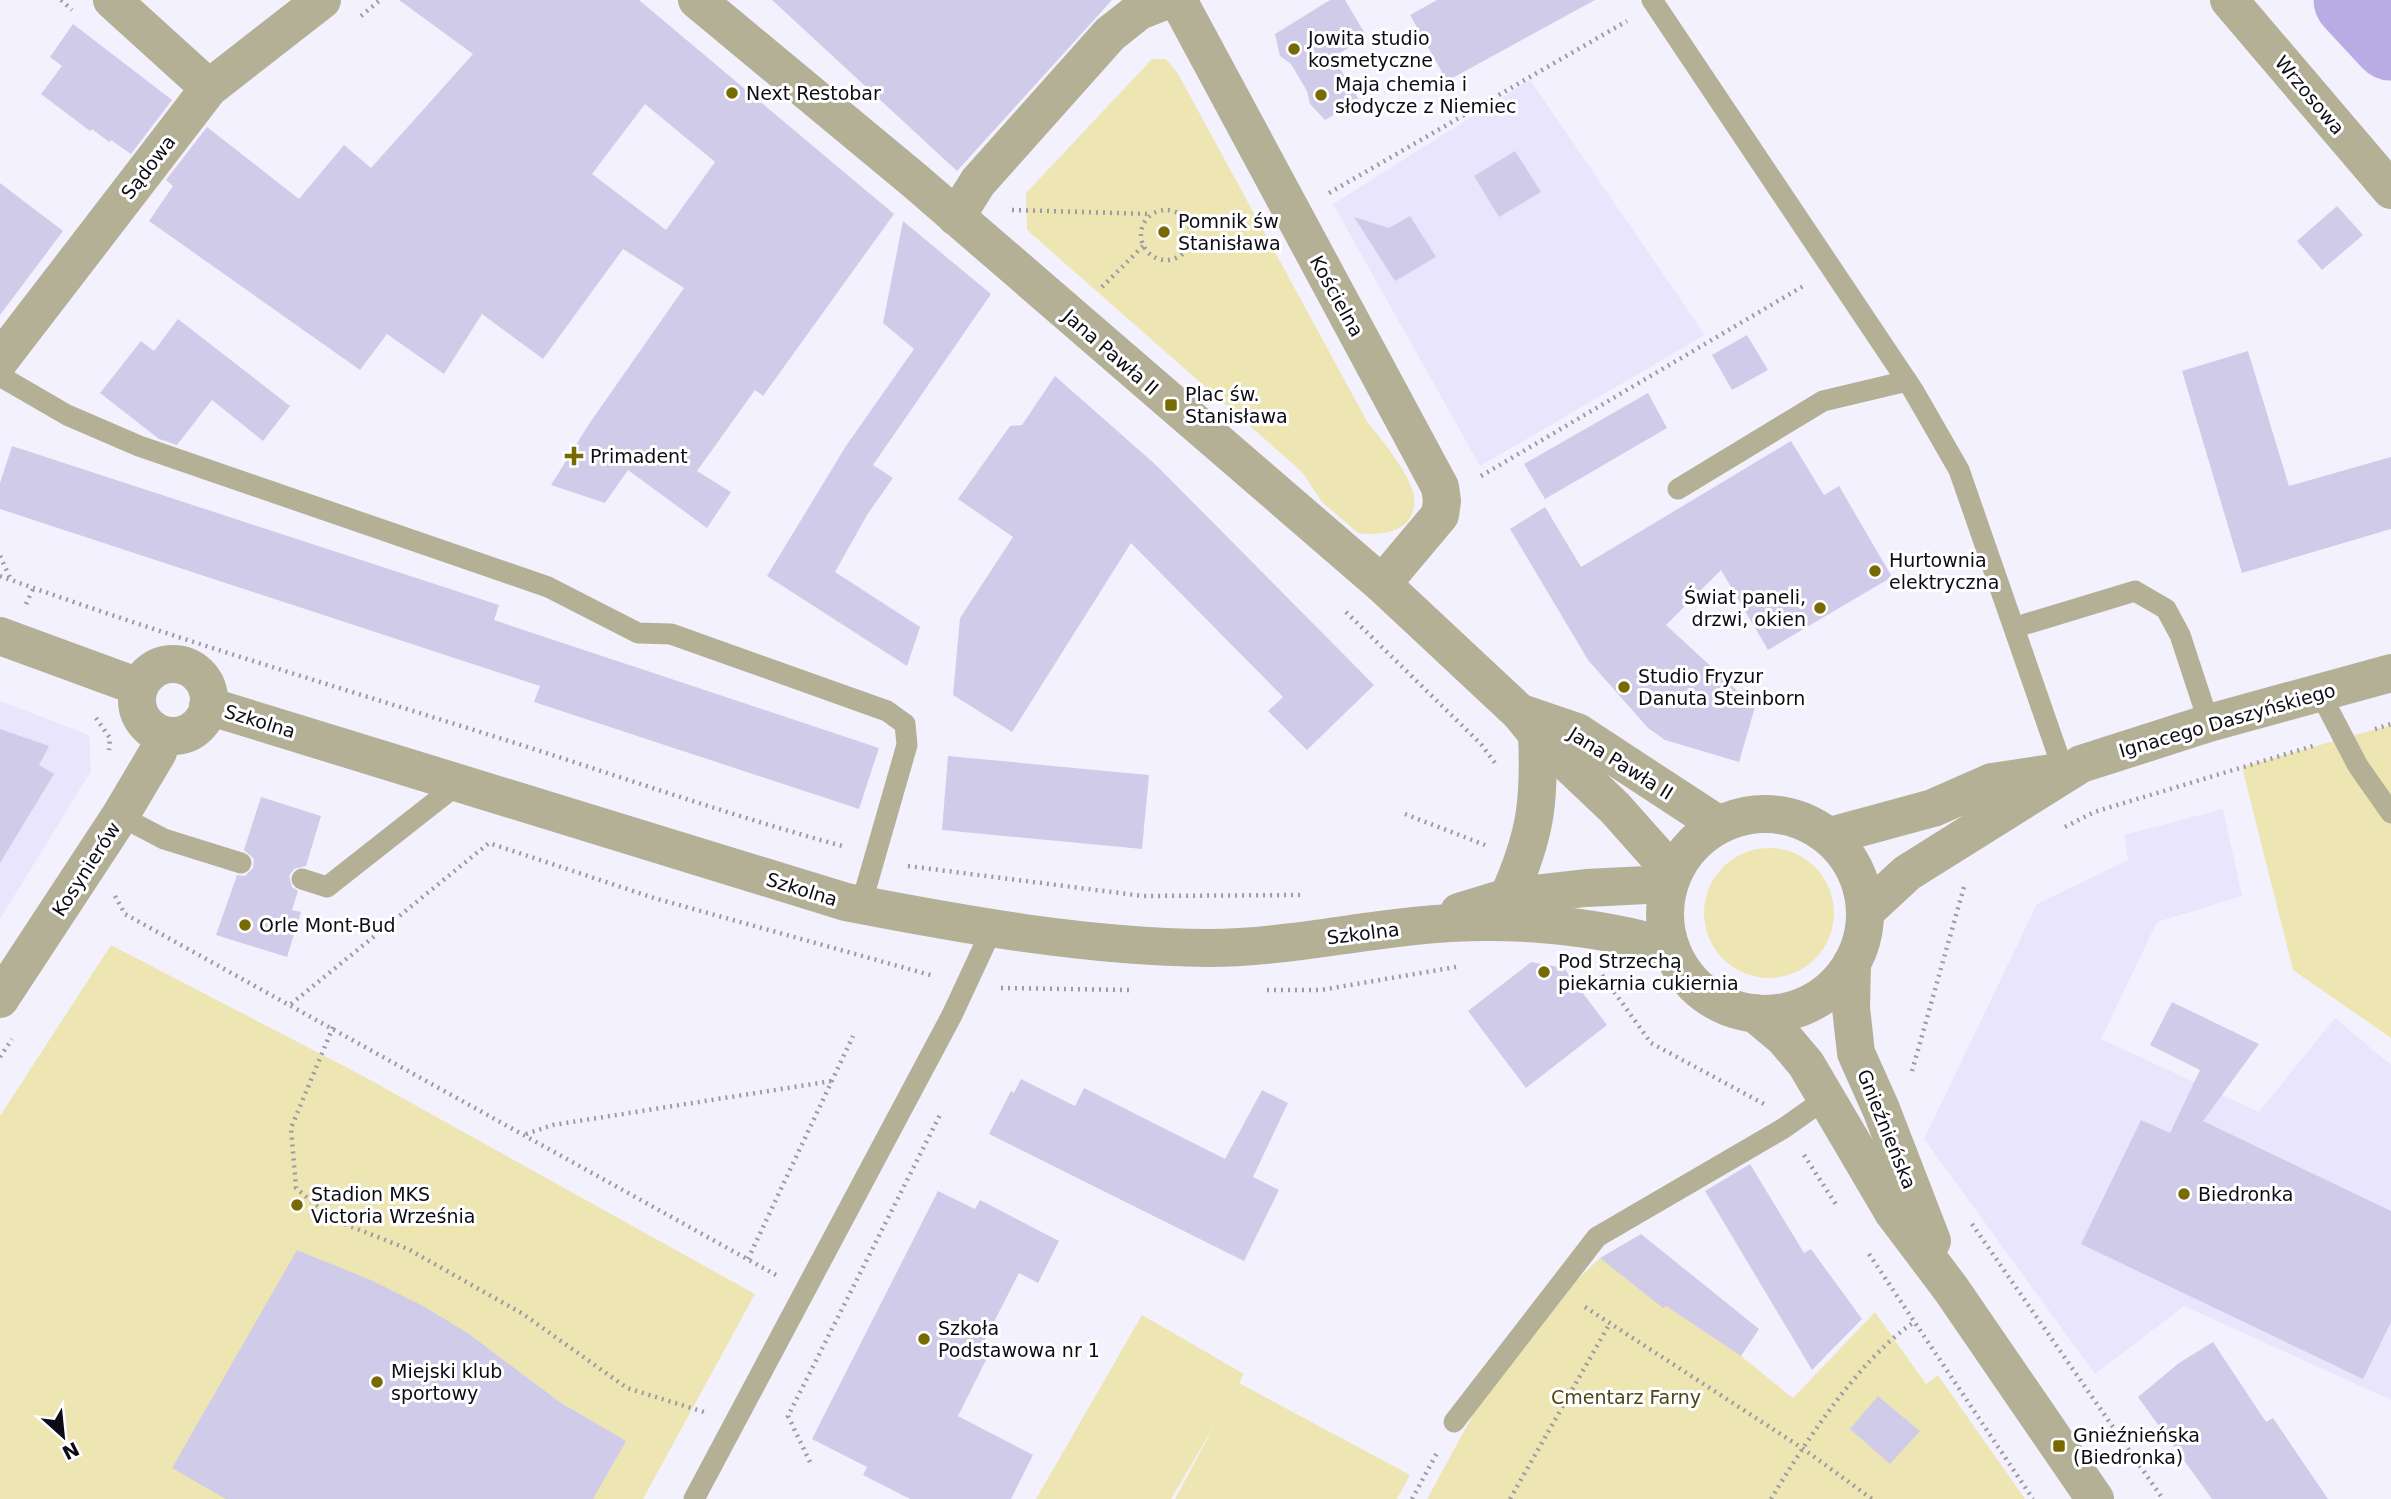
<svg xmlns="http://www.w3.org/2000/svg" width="2391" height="1499" font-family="'DejaVu Sans',sans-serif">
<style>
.built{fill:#e9e5fc}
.green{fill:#ede6b3}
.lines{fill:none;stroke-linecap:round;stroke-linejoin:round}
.river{stroke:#b9ace5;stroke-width:79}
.building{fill:#d1cbea;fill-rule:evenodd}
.path{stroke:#9d9aa6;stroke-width:4.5;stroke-dasharray:2 5;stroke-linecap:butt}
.service{stroke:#b4b096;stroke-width:21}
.minor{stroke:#b4b096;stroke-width:38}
.tertiary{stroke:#b4b096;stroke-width:38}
.poi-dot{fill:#776a03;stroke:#fff;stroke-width:2.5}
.labels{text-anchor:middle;stroke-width:6;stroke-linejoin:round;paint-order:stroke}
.poi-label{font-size:19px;fill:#0d0b15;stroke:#fff;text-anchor:start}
.street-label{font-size:19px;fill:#0d0b15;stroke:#fff}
.park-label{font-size:19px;fill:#4d4617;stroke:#fff}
</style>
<rect width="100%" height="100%" fill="#f4f1fe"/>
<g class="built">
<polygon points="1530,80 1705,335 1480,466 1333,204"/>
<polygon points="0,701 89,735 91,771 0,919"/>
<polygon points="2223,809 2242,896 2157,922 2101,1039 2259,1112 2335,1018 2391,1065 2391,1400 2184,1306 2095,1374 1924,1139 2037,904 2128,860 2124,835"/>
</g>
<g class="green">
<path d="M 1152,59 L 1166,59 L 1177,72 L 1368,423 C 1381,438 1412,477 1414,496 C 1418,531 1383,537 1358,533 L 1322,502 L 1302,472 L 1027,230 L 1026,193 Z"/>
<polygon points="2391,725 2391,1038 2293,970 2242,767"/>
<circle cx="1769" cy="913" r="65"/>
<polygon points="111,945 363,1076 755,1294 643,1499 0,1499 0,1116"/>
<polygon points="1600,1258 1741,1356 1793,1398 1875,1312 1926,1384 1938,1375 2025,1499 1427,1499 1474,1413 1577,1280"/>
<polygon points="1142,1315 1244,1374 1239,1383 1410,1475 1397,1499 1175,1499 1217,1421 1171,1499 1036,1499"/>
</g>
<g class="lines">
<polyline class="river" points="2353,0 2391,41"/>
</g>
<g class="building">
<path d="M 399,0 L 639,0 L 894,214 L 763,396 L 755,390 L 697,471 L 731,492 L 707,528 L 628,470 L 605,503 L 551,485 L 589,424 L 684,288 L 623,249 L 543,359 L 482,314 L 444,374 L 387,334 L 360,370 L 149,221 L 173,186 L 166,180 L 207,127 L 299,199 L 344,145 L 371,168 L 473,54 ZM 645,104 L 715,162 L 666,230 L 592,174 Z"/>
<polygon points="772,0 1112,0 957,171"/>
<polygon points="1330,0 1345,0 1367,37 1333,57 1359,100 1325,120 1310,104 1307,91 1291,64 1280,56 1275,34"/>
<polygon points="1437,0 1595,0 1447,81 1410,15"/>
<polygon points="73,24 172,100 131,154 111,140 109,142 92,129 90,131 41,94 62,66 50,57"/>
<polygon points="1515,151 1541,192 1499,217 1474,176"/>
<polygon points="0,183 63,231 0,315"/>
<polygon points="2337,206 2363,235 2322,270 2297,241"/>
<polygon points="1410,216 1436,257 1395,281 1354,217 1389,228"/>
<polygon points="903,221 991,294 873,465 893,478 867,515 835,572 920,627 907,666 767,576 846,446 914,349 883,323"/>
<polygon points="178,319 290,406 263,441 212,400 177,445 159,439 100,393 141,341 154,351"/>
<polygon points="1747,335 1768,370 1732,390 1712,355"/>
<polygon points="2248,351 2289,486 2391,457 2391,529 2242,573 2182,371"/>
<polygon points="1055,376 1156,465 1374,685 1307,750 1268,711 1283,697 1131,543 1012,732 953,695 960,618 1013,537 958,499 1010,426 1022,425"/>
<polygon points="1648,393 1667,428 1545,499 1524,464"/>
<polygon points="1791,441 1824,495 1839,486 1892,577 1768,650 1721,570 1666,625 1755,707 1739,762 1665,740 1648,728 1588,660 1510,529 1545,507 1581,567"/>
<polygon points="12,446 499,605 494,620 879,748 859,809 534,702 540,686 0,509 0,483"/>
<polygon points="0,729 49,746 39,765 54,774 0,863"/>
<polygon points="948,756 1149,775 1142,849 942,830"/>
<polygon points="261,797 321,816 306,866 294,869 289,876 292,887 298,891 292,910 301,912 287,957 216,935 237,875 245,876 253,868 254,859 244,850"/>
<polygon points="1531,962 1564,968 1607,1025 1526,1088 1468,1011"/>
<polygon points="2172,1002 2259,1044 2203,1121 2391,1211 2391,1322 2363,1379 2081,1244 2141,1120 2170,1133 2200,1070 2150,1045"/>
<polygon points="1021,1079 1075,1106 1084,1088 1225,1159 1262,1090 1288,1103 1253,1177 1279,1190 1244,1261 989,1134 1011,1091 1014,1093"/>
<polygon points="1750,1164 1804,1253 1811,1249 1862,1319 1812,1370 1705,1191"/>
<polygon points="938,1191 975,1209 980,1200 1059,1241 1038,1283 1019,1273 980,1349 989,1354 958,1416 1033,1455 1011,1499 910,1499 863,1475 867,1467 812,1439"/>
<polygon points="1641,1234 1759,1329 1741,1356 1666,1306 1663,1308 1600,1258"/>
<polygon points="297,1250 373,1281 425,1307 469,1334 561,1403 626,1441 593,1499 226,1499 172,1468"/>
<polygon points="2213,1342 2266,1422 2273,1418 2328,1499 2212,1499 2138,1397 2179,1363"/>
<polygon points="1878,1396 1920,1431 1890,1464 1850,1429"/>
</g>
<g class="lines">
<g class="path">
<polyline points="61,0 72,10"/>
<polyline points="361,16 380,0"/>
<polyline points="1329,193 1627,21"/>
<circle cx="1166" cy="235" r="25"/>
<polyline points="1012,210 1151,214"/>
<polyline points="1188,224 1249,219"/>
<polyline points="1102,287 1143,246"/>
<polyline points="1481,476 1805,285"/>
<polyline points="0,556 11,580"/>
<path d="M 0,576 C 163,635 328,684 493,736 C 611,773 727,815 846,847"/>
<polyline points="26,604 33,589"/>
<polyline points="1346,612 1481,744 1495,763"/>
<polyline points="96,718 110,738 109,750"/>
<polyline points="2375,729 2391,724"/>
<polyline points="1405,814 1485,845"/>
<polyline points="2065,827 2094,812 2313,746"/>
<polyline points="908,866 1143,896 1303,895"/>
<polyline points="115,896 125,914 776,1275"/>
<polyline points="1602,975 1651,1043 1764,1104"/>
<polyline points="1001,988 1129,990"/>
<polyline points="1267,990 1321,990 1456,967"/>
<polyline points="291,1004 489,843 654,898 934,976"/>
<polyline points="333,1027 291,1128 296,1188 332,1219 408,1249 523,1314 627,1388 704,1412"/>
<polyline points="0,1057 12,1039"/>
<polyline points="1912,1071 1964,887"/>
<polyline points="526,1134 553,1125 832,1081"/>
<polyline points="1804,1155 1837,1206"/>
<polyline points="1972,1224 2163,1499"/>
<polyline points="1869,1254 2033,1499"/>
<polyline points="748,1259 853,1036"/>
<polyline points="1585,1307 1802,1448 1872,1499"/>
<polyline points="810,1462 788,1416 941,1113"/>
<polyline points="1412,1499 1438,1451"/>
<polyline points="1510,1499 1610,1323"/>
<path d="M 1771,1499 C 1804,1444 1860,1358 1913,1323"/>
</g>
<g class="service">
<polyline points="1652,0 1913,390 1959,470 2064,772"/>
<polyline points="0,376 67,415 139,446 548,587 638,633 671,634 887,711 905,724 907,745 861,905"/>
<polyline points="1678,489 1823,401 1907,381"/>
<polyline points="2016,627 2135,591 2166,609 2180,635 2209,723"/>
<polyline points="2320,693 2358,766 2391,813"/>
<polyline points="120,816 164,839 241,863"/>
<polyline points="302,879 327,887 458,784"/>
<polyline points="1454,1422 1597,1237 1784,1128 1825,1099"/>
<polyline points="694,1499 952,1015 993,927"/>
</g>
<g class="minor">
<polyline points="112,0 209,88"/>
<polyline points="697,0 914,180 1382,584 1519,712 1537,734 1615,808 1671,871"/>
<polyline points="1178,0 1440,487 1442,501 1440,515 1382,584"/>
<polyline points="2229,0 2391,190"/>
<polyline points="956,217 978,182 1110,34 1139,11 1167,0"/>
<polyline points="0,360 209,88 322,0"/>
<polyline points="1524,714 1577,732 1719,825"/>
<path d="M 1508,897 C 1536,835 1540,800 1537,734"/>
<polyline points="0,999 120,816 158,752 163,735"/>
</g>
<g class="tertiary">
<polyline points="0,636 139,687"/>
<circle cx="173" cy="700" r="36"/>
<path d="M 208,706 L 846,902 C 965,925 1087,947 1208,948 C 1277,948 1346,933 1414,926 C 1496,917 1592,923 1671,948"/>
<circle cx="1765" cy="914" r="100"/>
<polyline points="1830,836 1933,808 1992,782 2052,773"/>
<polyline points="1866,911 1907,873 2081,764 2209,723 2391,673"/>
<polyline points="1459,912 1508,897 1586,888 1667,884"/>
<polyline points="1852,963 1851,1008 1856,1053 1881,1109 1932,1241"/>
<polyline points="1754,1013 1784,1038 1806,1064 1893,1212 1951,1289 2095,1499"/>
</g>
</g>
<g class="poi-dot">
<circle cx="1294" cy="49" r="7"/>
<circle cx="732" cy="93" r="7"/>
<circle cx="1321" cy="95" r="7"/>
<circle cx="1164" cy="232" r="7"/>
<rect x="1164" y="398" width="14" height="14" rx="3.5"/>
<path d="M570.5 445.5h7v7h7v7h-7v7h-7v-7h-7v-7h7z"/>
<circle cx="1875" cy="571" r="7"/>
<circle cx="1820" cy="608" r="7"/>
<circle cx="1624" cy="687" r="7"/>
<circle cx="245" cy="925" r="7"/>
<circle cx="1544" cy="972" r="7"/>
<circle cx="2184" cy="1194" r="7"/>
<circle cx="297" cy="1205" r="7"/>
<circle cx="924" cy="1339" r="7"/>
<circle cx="377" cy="1382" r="7"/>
<rect x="2052" y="1439" width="14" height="14" rx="3.5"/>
</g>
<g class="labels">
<g class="poi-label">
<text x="1308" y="45">Jowita studio<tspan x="1308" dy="22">kosmetyczne</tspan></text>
<text x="1335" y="91">Maja chemia i<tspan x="1335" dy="22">słodycze z Niemiec</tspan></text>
<text x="746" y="100">Next Restobar</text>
<text x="1178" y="228">Pomnik św<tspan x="1178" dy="22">Stanisława</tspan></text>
<text x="1185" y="401">Plac św.<tspan x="1185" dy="22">Stanisława</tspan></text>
<text x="590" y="463">Primadent</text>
<text x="1889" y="567">Hurtownia<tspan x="1889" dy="22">elektryczna</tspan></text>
<text x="1806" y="604" text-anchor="end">Świat paneli,<tspan x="1806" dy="22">drzwi, okien</tspan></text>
<text x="1638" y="683">Studio Fryzur<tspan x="1638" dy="22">Danuta Steinborn</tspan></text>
<text x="259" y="932">Orle Mont-Bud</text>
<text x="1558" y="968">Pod Strzechą<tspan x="1558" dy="22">piekarnia cukiernia</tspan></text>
<text x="311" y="1201">Stadion MKS<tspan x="311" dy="22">Victoria Września</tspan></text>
<text x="2198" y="1201">Biedronka</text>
<text x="938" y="1335">Szkoła<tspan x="938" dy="22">Podstawowa nr 1</tspan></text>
<text x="391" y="1378">Miejski klub<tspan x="391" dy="22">sportowy</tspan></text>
<text x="2073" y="1442">Gnieźnieńska<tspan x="2073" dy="22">(Biedronka)</tspan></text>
</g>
<g class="street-label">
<text transform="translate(2310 95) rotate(50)" y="7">Wrzosowa</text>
<text transform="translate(148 167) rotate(-52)" y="7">Sądowa</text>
<text transform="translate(1337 296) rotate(61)" y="7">Kościelna</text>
<text transform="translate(1111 352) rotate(41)" y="7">Jana Pawła II</text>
<text transform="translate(2227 720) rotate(-16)" y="7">Ignacego Daszyńskiego</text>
<text transform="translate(260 721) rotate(17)" y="7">Szkolna</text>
<text transform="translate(1621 763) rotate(32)" y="7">Jana Pawła II</text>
<text transform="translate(86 869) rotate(-57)" y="7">Kosynierów</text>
<text transform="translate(802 889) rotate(17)" y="7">Szkolna</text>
<text transform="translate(1363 933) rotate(-7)" y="7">Szkolna</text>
<text transform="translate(1887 1129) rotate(68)" y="7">Gnieźnieńska</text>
</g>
<g class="park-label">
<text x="1626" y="1404">Cmentarz Farny</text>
</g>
</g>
<g transform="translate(63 1436) rotate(153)" stroke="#ffffff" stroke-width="5" paint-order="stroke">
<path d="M0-5L12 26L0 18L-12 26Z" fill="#0d0b15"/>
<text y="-10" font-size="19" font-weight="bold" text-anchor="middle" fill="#0d0b15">N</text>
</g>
</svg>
